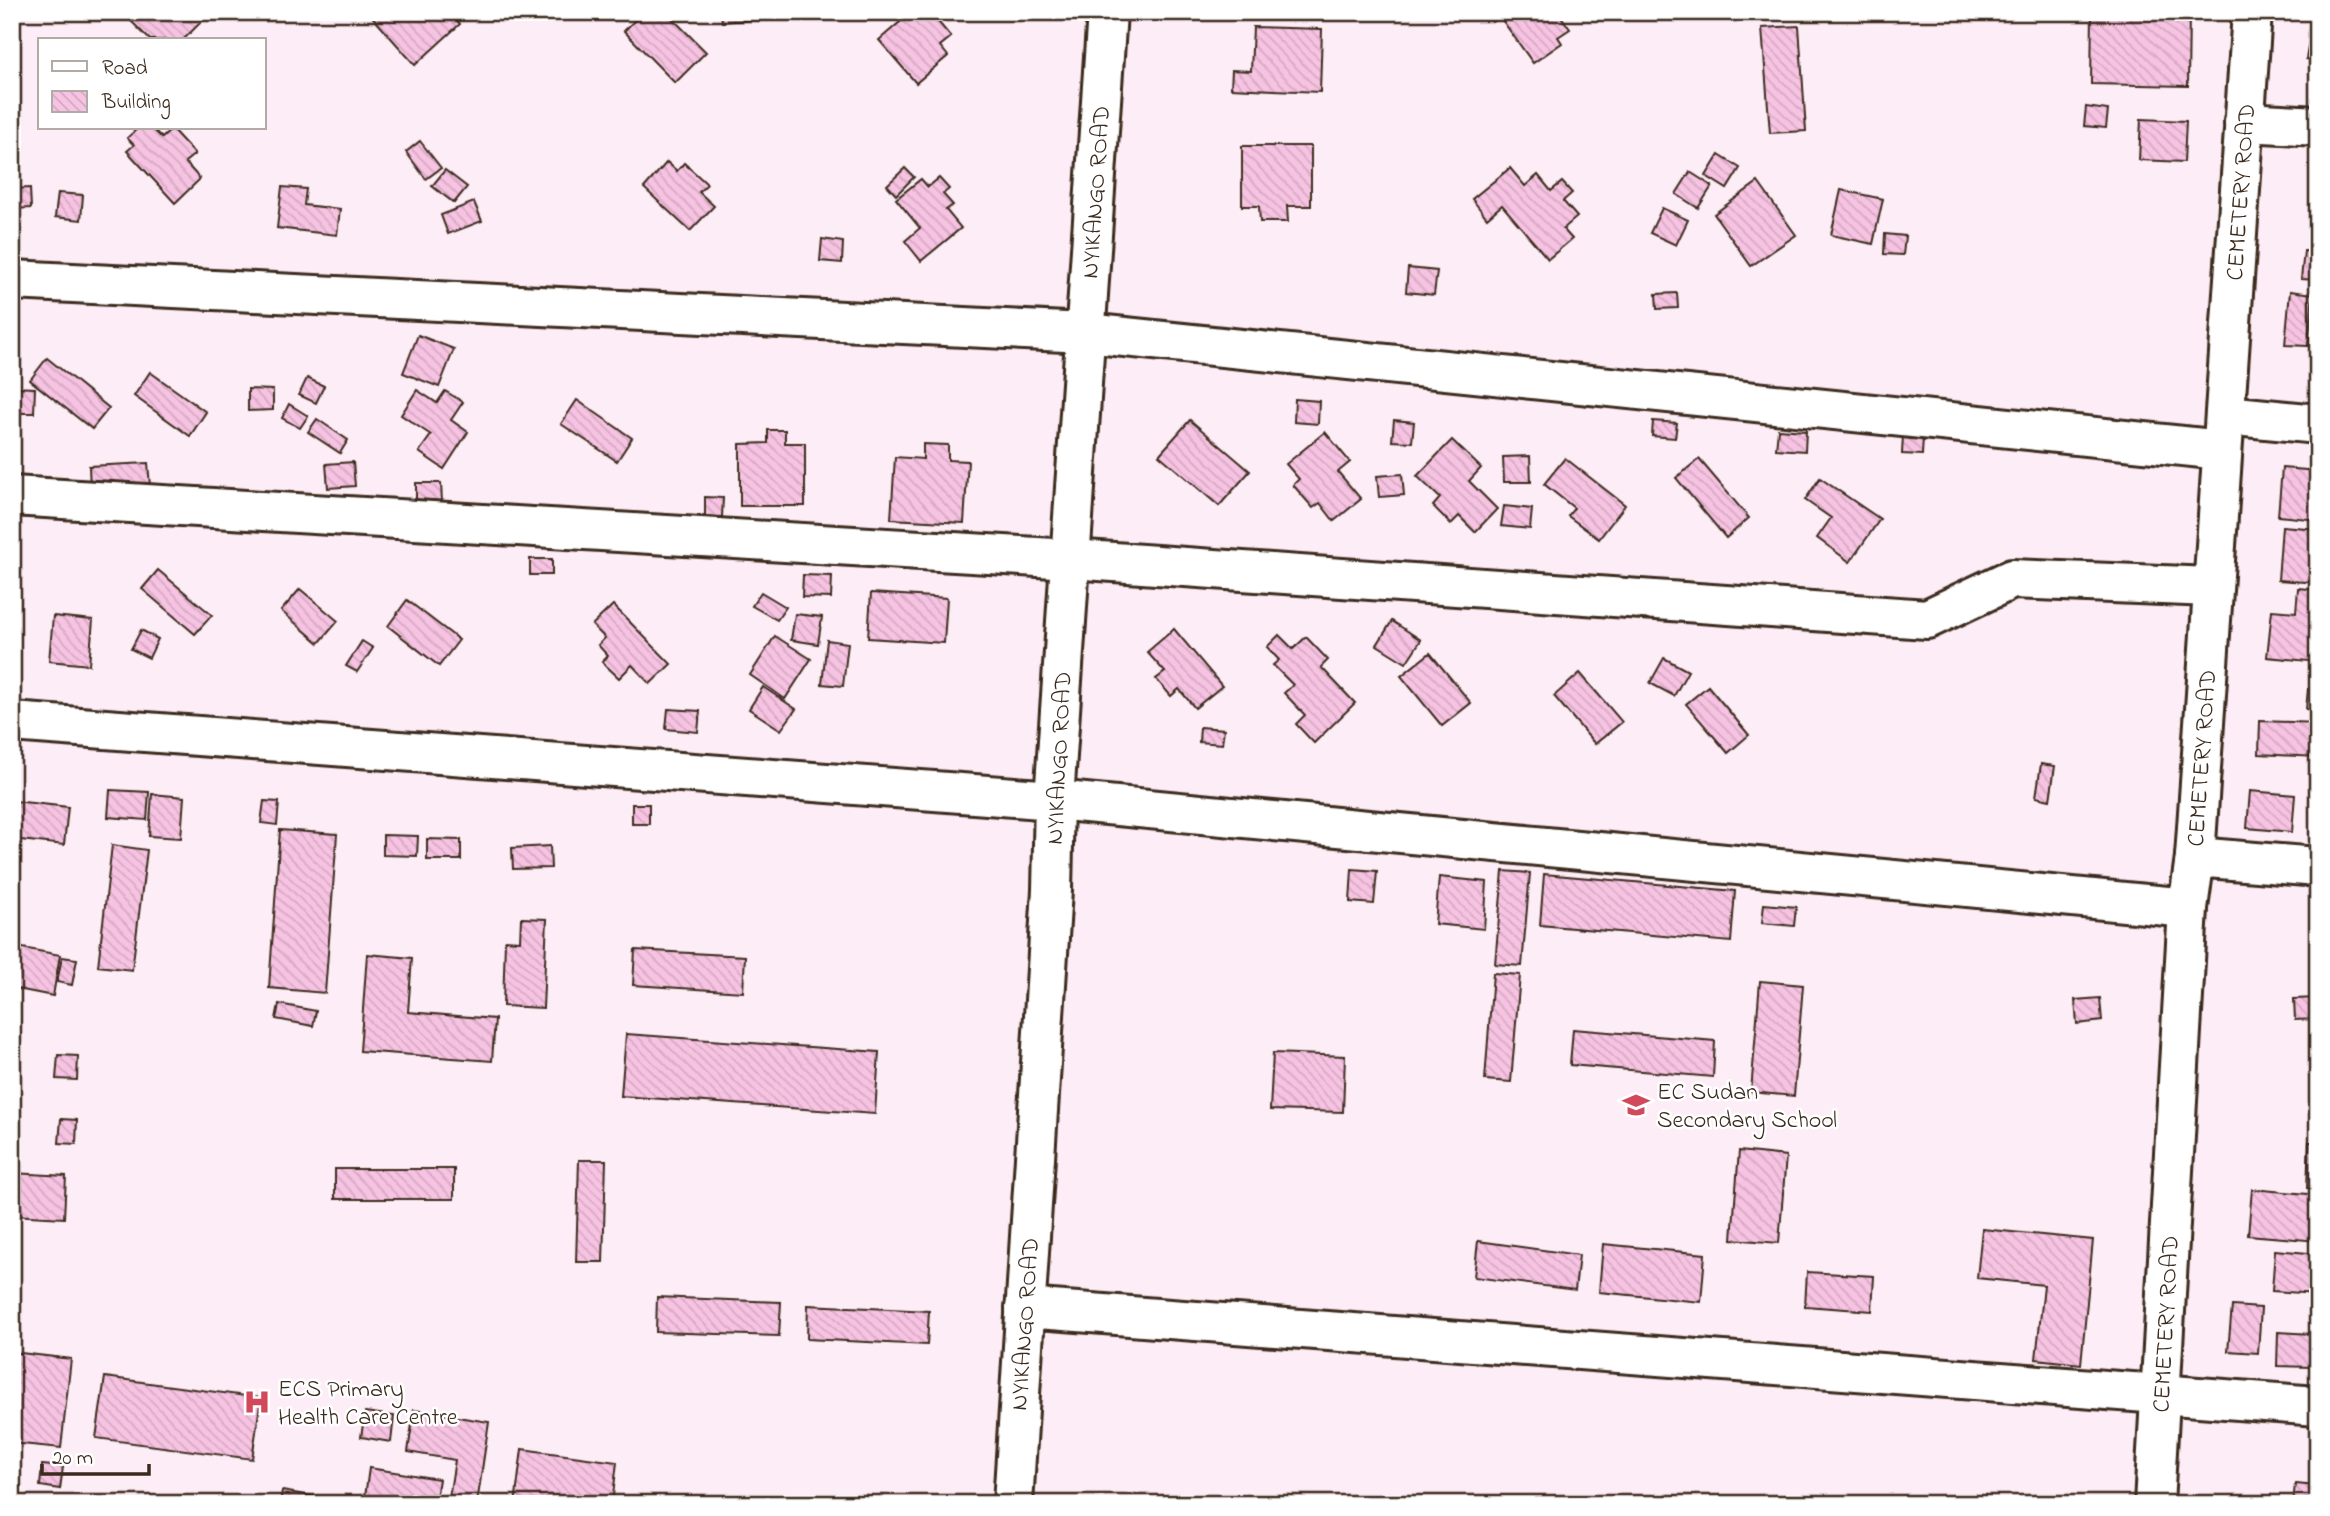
<svg xmlns="http://www.w3.org/2000/svg" width="2330" height="1516" font-family="'Indie Flower',sans-serif">
<style>
.building{fill:url(#building-back-hatch);stroke:#3b2a1e;stroke-width:2}
.lines{fill:none;stroke-linecap:round;stroke-linejoin:round}
.street-casing{stroke:#3b2a1e;stroke-width:44}
.secondary-casing{stroke:#3b2a1e;stroke-width:44}
.street{stroke:#fff;stroke-width:38}
.secondary{stroke:#fff;stroke-width:38}
.labels{text-anchor:middle;stroke-width:5;stroke-linejoin:round;paint-order:stroke}
.street-label{font-size:24px;fill:#3b2a1e;stroke:#fff}
.poi-label{font-size:24px;fill:#3b2a1e;stroke:#fff;text-anchor:start}
</style>
<defs>
<pattern id="building-back-hatch" width="6" height="6" patternUnits="userSpaceOnUse" patternTransform="scale(1.75)"><rect width="6" height="6" fill="#f7c3e2"/><path d="M-1 5l2 2M0 0l6 6M5-1l2 2" fill="none" stroke="#d5a8c1"/></pattern>
</defs>
<rect width="100%" height="100%" fill="#fdedf6"/>
<filter id="ink" filterUnits="userSpaceOnUse"><feTurbulence type="fractalNoise" baseFrequency=".0143" numOctaves="2"/><feDisplacementMap in="SourceGraphic" scale="14" xChannelSelector="R" yChannelSelector="G"/><feConvolveMatrix kernelMatrix="1 2 1 2 8 2 1 2 1" color-interpolation-filters="sRGB"/></filter>
<g filter="url(#ink)">
<g class="building">
<polygon points="122,12 211,12 183,40 150,40"/>
<polygon points="368,12 450,12 460,24 415,65"/>
<polygon points="643,12 676,12 671,17 706,52 675,83 624,31"/>
<polygon points="721,12 780,12 781,18 722,22"/>
<polygon points="894,12 930,12 951,37 940,46 948,56 916,83 879,40 901,21"/>
<polygon points="1485,12 1558,12 1570,29 1558,37 1562,43 1533,63 1500,17 1492,22"/>
<polygon points="2092,12 2189,12 2188,86 2091,84"/>
<polygon points="2312,12 2318,12 2318,28 2310,27"/>
<polygon points="1799,26 1806,131 1770,133 1762,28"/>
<polygon points="1253,27 1322,29 1320,92 1231,88 1232,70 1251,71"/>
<polygon points="2309,42 2318,44 2318,61 2306,59"/>
<polygon points="2086,107 2108,110 2106,128 2084,126"/>
<polygon points="2141,119 2186,121 2184,162 2139,160"/>
<polygon points="138,128 152,128 162,138 172,129 195,154 185,162 200,179 175,203 127,151 134,145 127,138"/>
<polygon points="420,141 441,168 426,179 406,152"/>
<polygon points="1242,146 1311,146 1311,206 1287,206 1288,222 1260,222 1259,206 1242,206"/>
<polygon points="1719,155 1740,168 1727,189 1706,176"/>
<polygon points="667,162 677,171 684,163 707,184 699,192 714,206 690,231 644,188"/>
<polygon points="905,168 914,177 896,195 887,185"/>
<polygon points="1510,168 1525,186 1538,175 1551,191 1562,182 1572,193 1563,201 1577,217 1563,229 1572,239 1548,259 1502,205 1487,218 1472,199"/>
<polygon points="445,170 467,187 454,203 432,186"/>
<polygon points="1690,172 1712,186 1698,208 1676,194"/>
<polygon points="939,178 949,189 943,194 953,205 946,210 961,228 921,261 905,241 920,228 896,199 921,179 928,187"/>
<polygon points="1758,182 1796,235 1751,266 1714,214"/>
<polygon points="282,187 306,189 304,205 340,209 337,235 277,228"/>
<polygon points="30,188 31,208 13,209 12,189"/>
<polygon points="1841,190 1883,199 1873,244 1831,235"/>
<polygon points="58,193 83,195 81,220 55,217"/>
<polygon points="474,202 482,221 448,234 441,215"/>
<polygon points="1662,208 1688,220 1676,245 1650,233"/>
<polygon points="1885,234 1905,236 1903,255 1884,254"/>
<polygon points="822,239 843,242 842,263 820,261"/>
<polygon points="2304,251 2318,252 2318,280 2301,279"/>
<polygon points="1408,268 1437,271 1434,295 1406,292"/>
<polygon points="2290,291 2313,294 2308,346 2285,345"/>
<polygon points="1677,293 1678,308 1657,309 1656,294"/>
<polygon points="418,335 454,349 439,387 403,373"/>
<polygon points="47,358 109,408 92,429 30,380"/>
<polygon points="150,372 206,412 190,436 134,396"/>
<polygon points="307,378 324,386 316,403 299,395"/>
<polygon points="12,387 35,388 34,413 12,413"/>
<polygon points="248,389 273,390 273,410 248,411"/>
<polygon points="417,390 437,403 445,391 463,402 451,420 468,432 444,469 419,452 431,435 401,415"/>
<polygon points="1295,399 1319,401 1318,424 1294,422"/>
<polygon points="577,400 632,438 617,461 561,424"/>
<polygon points="289,404 308,416 300,428 282,418"/>
<polygon points="317,419 348,440 340,453 308,432"/>
<polygon points="1190,420 1250,471 1219,506 1159,455"/>
<polygon points="1394,420 1414,422 1412,442 1392,441"/>
<polygon points="1653,421 1677,423 1675,438 1652,436"/>
<polygon points="1778,429 1806,431 1805,451 1776,449"/>
<polygon points="768,430 785,430 785,443 805,443 805,506 740,506 740,444 768,443"/>
<polygon points="1325,432 1350,462 1338,472 1361,499 1334,521 1320,503 1313,508 1293,485 1299,479 1286,464"/>
<polygon points="1903,435 1923,437 1922,455 1902,454"/>
<polygon points="1452,440 1481,468 1469,481 1497,509 1475,532 1459,516 1451,524 1433,506 1440,498 1417,476"/>
<polygon points="923,444 948,445 948,460 968,461 964,523 891,519 895,457 923,459"/>
<polygon points="1530,456 1531,482 1504,482 1503,457"/>
<polygon points="1565,458 1625,505 1599,539 1568,516 1574,508 1544,484"/>
<polygon points="1699,459 1749,518 1726,538 1676,478"/>
<polygon points="353,462 355,486 328,488 326,464"/>
<polygon points="148,463 150,486 90,489 89,466"/>
<polygon points="2282,468 2318,471 2318,520 2278,516"/>
<polygon points="1402,474 1404,495 1379,497 1377,476"/>
<polygon points="1820,478 1880,519 1850,562 1817,538 1831,518 1805,500"/>
<polygon points="416,483 441,483 442,502 416,502"/>
<polygon points="705,497 723,498 722,517 705,516"/>
<polygon points="1504,506 1532,509 1530,529 1501,526"/>
<polygon points="2282,526 2318,529 2318,583 2278,580"/>
<rect x="530" y="559" width="22" height="16"/>
<polygon points="158,570 212,615 195,634 142,589"/>
<polygon points="803,575 832,576 831,598 802,597"/>
<polygon points="2298,588 2318,590 2318,662 2267,657 2272,610 2296,612"/>
<polygon points="300,589 338,621 319,643 281,611"/>
<polygon points="761,592 786,607 777,620 752,606"/>
<polygon points="871,593 947,598 944,643 868,638"/>
<polygon points="407,600 459,640 439,666 388,626"/>
<polygon points="613,605 671,664 650,684 632,665 619,678 602,662 608,656 598,645 605,638 592,625"/>
<polygon points="795,614 822,617 818,644 791,640"/>
<polygon points="53,616 93,620 89,665 49,661"/>
<polygon points="1392,621 1421,640 1406,663 1377,645"/>
<polygon points="1174,629 1222,686 1195,708 1179,689 1171,696 1156,679 1165,672 1147,652"/>
<polygon points="141,630 158,639 149,658 131,649"/>
<polygon points="1279,635 1293,649 1306,637 1328,660 1321,667 1355,703 1314,743 1296,724 1305,715 1284,693 1293,685 1273,665 1279,660 1267,647"/>
<polygon points="775,636 811,659 785,699 750,675"/>
<polygon points="827,640 848,643 843,686 822,684"/>
<polygon points="362,641 373,648 357,672 346,666"/>
<polygon points="1430,653 1471,703 1442,726 1401,676"/>
<polygon points="1664,658 1688,671 1674,696 1650,683"/>
<polygon points="1580,673 1622,722 1595,744 1554,696"/>
<polygon points="1708,686 1749,735 1728,753 1686,704"/>
<polygon points="763,687 796,709 781,730 749,709"/>
<polygon points="2308,689 2318,689 2318,710 2306,709"/>
<polygon points="668,709 700,711 698,732 666,729"/>
<polygon points="2260,721 2318,723 2318,757 2259,754"/>
<polygon points="1200,727 1224,729 1222,744 1199,742"/>
<polygon points="2041,764 2055,766 2050,800 2036,797"/>
<polygon points="110,790 149,792 147,820 108,817"/>
<polygon points="2250,791 2295,795 2292,832 2247,828"/>
<polygon points="152,794 184,797 181,838 149,836"/>
<polygon points="14,801 68,807 64,845 12,839"/>
<polygon points="264,801 279,802 277,825 261,823"/>
<rect x="632" y="804" width="17" height="20"/>
<polygon points="280,830 337,834 325,993 269,988"/>
<polygon points="383,835 418,836 417,856 383,855"/>
<polygon points="427,839 461,840 461,860 427,860"/>
<polygon points="112,845 147,850 132,970 98,966"/>
<polygon points="550,846 551,868 513,869 512,848"/>
<polygon points="1352,869 1377,871 1374,904 1350,902"/>
<polygon points="1503,871 1530,873 1522,966 1495,964"/>
<polygon points="1544,874 1735,891 1731,942 1540,925"/>
<polygon points="1439,877 1487,882 1484,929 1435,924"/>
<polygon points="1764,904 1796,907 1794,926 1762,923"/>
<polygon points="521,918 547,919 543,1008 503,1006 505,940 520,941"/>
<polygon points="12,946 60,955 53,996 12,988"/>
<polygon points="635,950 745,956 743,992 633,985"/>
<polygon points="367,954 412,958 408,1012 495,1019 492,1061 360,1051"/>
<polygon points="62,957 77,959 72,985 57,982"/>
<polygon points="1493,973 1520,975 1511,1082 1485,1080"/>
<polygon points="1760,981 1803,985 1794,1096 1751,1092"/>
<polygon points="2100,998 2102,1021 2077,1024 2075,1000"/>
<polygon points="2318,998 2318,1019 2295,1020 2294,999"/>
<polygon points="279,1004 316,1011 313,1026 276,1019"/>
<polygon points="1573,1029 1715,1041 1713,1077 1570,1065"/>
<polygon points="626,1034 879,1052 875,1114 621,1096"/>
<polygon points="1273,1053 1345,1056 1343,1112 1270,1110"/>
<polygon points="58,1055 78,1056 77,1080 56,1079"/>
<polygon points="61,1119 77,1120 76,1144 59,1143"/>
<polygon points="2309,1142 2318,1142 2318,1189 2307,1188"/>
<polygon points="1739,1151 1786,1156 1779,1243 1732,1239"/>
<polygon points="579,1160 606,1160 603,1262 576,1262"/>
<rect x="335" y="1169" width="119" height="30"/>
<polygon points="12,1173 66,1176 64,1218 12,1215"/>
<polygon points="2252,1189 2318,1195 2318,1241 2248,1235"/>
<polygon points="1982,1229 2093,1240 2081,1364 2036,1359 2044,1285 1977,1278"/>
<polygon points="1478,1241 1579,1255 1575,1290 1474,1277"/>
<polygon points="1603,1244 1705,1254 1701,1302 1599,1292"/>
<polygon points="2275,1250 2318,1254 2318,1294 2272,1291"/>
<polygon points="1807,1272 1874,1276 1872,1311 1805,1306"/>
<polygon points="657,1297 781,1302 779,1336 656,1332"/>
<polygon points="808,1305 929,1311 927,1345 807,1339"/>
<polygon points="2232,1306 2261,1308 2258,1353 2228,1351"/>
<polygon points="2278,1332 2312,1334 2311,1367 2277,1366"/>
<polygon points="12,1352 71,1359 61,1448 12,1443"/>
<polygon points="105,1377 261,1398 252,1459 96,1438"/>
<polygon points="414,1410 489,1422 477,1504 448,1504 455,1460 408,1452"/>
<polygon points="365,1412 394,1416 391,1442 361,1437"/>
<polygon points="522,1449 617,1462 612,1504 515,1504"/>
<polygon points="42,1465 63,1467 60,1489 40,1486"/>
<polygon points="369,1468 439,1479 435,1504 364,1504"/>
<polygon points="2295,1484 2318,1486 2318,1504 2293,1504"/>
<polygon points="282,1491 318,1497 317,1504 280,1504"/>
<polygon points="196,1499 234,1504 195,1504"/>
</g>
<g class="lines">
<defs>
<g id="street">
<polyline points="2244,122 2318,126"/>
<polyline points="12,280 1086,333 2222,450"/>
<polyline points="2225,415 2318,424"/>
<polyline points="12,496 1071,559 1927,619 2012,579 2212,587"/>
<polyline points="12,722 1054,800 2188,908"/>
<polyline points="2195,857 2318,867"/>
<polyline points="1025,1308 2318,1406"/>
<polyline points="2154,1504 2188,908 2195,857 2252,12"/>
</g>
<polyline id="secondary" points="1013,1504 1052,890 1054,800 1107,12"/>
</defs>
<use href="#street" class="street-casing"/>
<use href="#secondary" class="secondary-casing"/>
<use href="#street" class="street"/>
<use href="#secondary" class="secondary"/>
</g>
</g>
<defs>
<symbol id="school-bare" viewBox="-9 -9 18 18"><path d="M0-5L7-2L0 1L-7-2ZM-4 1L0 2.5L4 1V4Q0 6-4 4Z" fill="#d1495b" stroke="#fff" stroke-width="2.5" paint-order="stroke"/></symbol>
<symbol id="hospital-bare" viewBox="-9 -9 18 18"><path d="M-5-5h3v3.5h4V-5h3V5h-3V1.5h-4V5h-3Z" fill="#d1495b" stroke="#fff" stroke-width="2.5" paint-order="stroke"/></symbol>
</defs>
<g fill-rule="evenodd">
<use href="#school-bare" x="1617" y="1086" width="38" height="38"/>
<use href="#hospital-bare" x="238" y="1383" width="38" height="38"/>
</g>
<g class="labels">
<g class="street-label">
<text transform="translate(1095 192) rotate(-86)" y="8">NYIKANGO ROAD</text>
<text transform="translate(2240 192) rotate(-86)" y="8">CEMETERY ROAD</text>
<text transform="translate(1058 758) rotate(-87)" y="8">NYIKANGO ROAD</text>
<text transform="translate(2201 758) rotate(-86)" y="8">CEMETERY ROAD</text>
<text transform="translate(1024 1324) rotate(-86)" y="8">NYIKANGO ROAD</text>
<text transform="translate(2165 1324) rotate(-87)" y="8">CEMETERY ROAD</text>
</g>
<g class="poi-label">
<text x="1657" y="1099">EC Sudan<tspan x="1657" dy="28">Secondary School</tspan></text>
<text x="278" y="1396">ECS Primary<tspan x="278" dy="28">Health Care Centre</tspan></text>
</g>
</g>
<rect width="2330" height="1516" fill="none" stroke="#fff" stroke-width="42"/>
<rect x="21" y="21" width="2288" height="1474" fill="none" stroke="#3b2a1e" stroke-width="2.5" filter="url(#ink)"/>
<rect x="38" y="38" width="228" height="91" fill="#ffffff" stroke="#b1aaa5" stroke-width="2"/>
<rect x="52" y="61" width="35" height="10" fill="#ffffff" stroke="#b1aaa5" stroke-width="2"/>
<text x="102" y="74" font-size="21" fill="#3b2a1e">Road</text>
<rect x="52" y="91" width="35" height="21" fill="url(#building-back-hatch)" stroke="#b1aaa5" stroke-width="2"/>
<text x="102" y="108" font-size="21" fill="#3b2a1e">Building</text>
<path d="M42 1464v10h107v-10" fill="none" stroke="#3b2a1e" stroke-width="3.5"/>
<text x="52" y="1464" font-size="21" fill="#3b2a1e" stroke="#ffffff" stroke-width="5" paint-order="stroke">20 m</text>
</svg>
